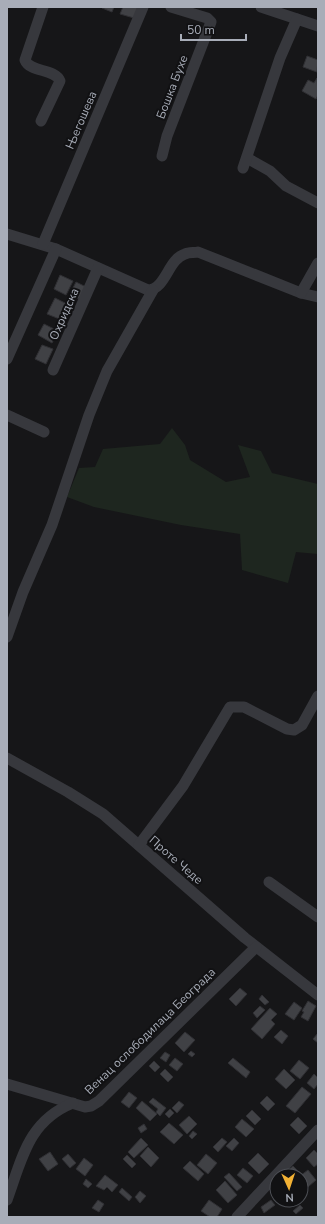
<svg xmlns="http://www.w3.org/2000/svg" width="325" height="1224" font-family="'Nunito Sans',sans-serif">
<style>
.green{fill:#1e261f}
.building{fill:#404145;stroke:#303034}
.lines{fill:none;stroke-linecap:round;stroke-linejoin:round}
.minor{stroke:#37383d;stroke-width:11}
.labels{text-anchor:middle;stroke-width:4;stroke-linejoin:round;paint-order:stroke}
.street-label{font-size:12px;fill:#a8adb8;stroke:#111113}
</style>
<rect width="100%" height="100%" fill="#161618"/>
<polygon class="green" points="172,428 185,445 190,460 226,482 250,477 238,445 261,451 272,473 318,484 318,554 296,552 288,583 242,570 240,534 181,525 94,507 67,497 79,468 95,467 103,449 160,444"/>
<g class="building">
<polygon points="102,7 114,7 112,12 102,8"/>
<polygon points="123,7 138,7 134,18 120,14"/>
<polygon points="307,56 318,60 317,72 303,67"/>
<polygon points="317,78 318,95 316,99 302,91 308,80 314,83"/>
<polygon points="60,275 73,281 66,295 54,289"/>
<polygon points="76,282 86,287 79,299 70,294"/>
<polygon points="55,298 69,305 62,320 47,314"/>
<polygon points="44,324 58,331 52,343 38,335"/>
<polygon points="42,345 53,349 46,364 35,359"/>
<polygon points="240,988 247,994 236,1006 229,999"/>
<polygon points="262,995 269,1002 265,1005 259,999"/>
<polygon points="308,1001 316,1006 308,1021 301,1017 304,1012 302,1011"/>
<polygon points="294,1002 302,1008 294,1020 285,1014"/>
<polygon points="260,1006 265,1010 257,1018 253,1013"/>
<polygon points="270,1008 277,1014 271,1020 275,1024 262,1039 251,1029"/>
<polygon points="281,1030 288,1036 282,1044 274,1037"/>
<polygon points="185,1032 195,1040 184,1052 175,1043"/>
<polygon points="318,1033 318,1043 313,1039"/>
<polygon points="191,1051 195,1054 192,1057 188,1054"/>
<polygon points="165,1052 170,1055 166,1062 160,1058"/>
<polygon points="175,1058 183,1064 177,1071 169,1065"/>
<polygon points="233,1058 250,1072 246,1078 228,1063"/>
<polygon points="299,1060 309,1068 300,1079 290,1071"/>
<polygon points="154,1061 160,1067 155,1072 149,1066"/>
<polygon points="165,1069 173,1077 168,1082 160,1074"/>
<polygon points="284,1069 295,1080 286,1089 275,1079"/>
<polygon points="314,1074 318,1078 318,1084 314,1089 307,1083"/>
<polygon points="302,1087 311,1094 295,1113 286,1106"/>
<polygon points="129,1092 137,1098 129,1108 121,1102"/>
<polygon points="267,1096 275,1104 268,1111 260,1103"/>
<polygon points="153,1098 166,1108 160,1116 156,1112 158,1109 149,1102"/>
<polygon points="142,1101 157,1114 150,1121 136,1108"/>
<polygon points="179,1101 184,1105 177,1113 172,1108"/>
<polygon points="170,1109 174,1113 169,1118 165,1114"/>
<polygon points="252,1110 261,1119 255,1125 246,1116"/>
<polygon points="189,1116 197,1124 187,1134 179,1125"/>
<polygon points="298,1117 307,1126 299,1134 290,1125"/>
<polygon points="242,1119 254,1129 246,1137 235,1127"/>
<polygon points="169,1123 183,1135 174,1144 160,1132"/>
<polygon points="144,1124 147,1129 141,1133 138,1128"/>
<polygon points="193,1131 197,1134 192,1139 189,1136"/>
<polygon points="141,1138 148,1145 134,1158 128,1152"/>
<polygon points="222,1138 227,1142 218,1152 213,1147"/>
<polygon points="234,1138 239,1143 232,1151 226,1146"/>
<polygon points="148,1147 159,1158 151,1167 140,1156"/>
<polygon points="314,1150 318,1154 318,1164 314,1167 306,1158"/>
<polygon points="50,1152 58,1164 48,1171 39,1159"/>
<polygon points="258,1153 269,1164 259,1174 248,1163"/>
<polygon points="68,1154 76,1163 70,1168 62,1159"/>
<polygon points="206,1154 217,1163 208,1174 197,1165"/>
<polygon points="127,1155 136,1164 132,1168 123,1159"/>
<polygon points="84,1158 93,1165 85,1176 76,1169"/>
<polygon points="190,1161 204,1174 198,1181 183,1168"/>
<polygon points="293,1166 298,1171 293,1176 283,1176"/>
<polygon points="243,1168 253,1176 247,1183 237,1175"/>
<polygon points="308,1170 316,1180 301,1193 302,1180 300,1176"/>
<polygon points="229,1173 242,1187 237,1191 224,1177"/>
<polygon points="105,1175 118,1185 112,1192 107,1187 104,1190 96,1186"/>
<polygon points="86,1179 92,1184 88,1188 83,1184"/>
<polygon points="225,1181 237,1195 228,1203 216,1190"/>
<polygon points="122,1188 132,1197 129,1201 119,1192"/>
<polygon points="140,1191 146,1196 140,1203 135,1197"/>
<polygon points="98,1200 104,1204 99,1212 92,1208"/>
<polygon points="209,1200 222,1209 217,1217 210,1217 201,1211"/>
<polygon points="271,1200 275,1205 264,1213 261,1207"/>
<polygon points="300,1205 303,1208 296,1214 293,1211"/>
</g>
<g class="lines">
<g class="minor">
<polyline points="261,7 318,26"/>
<path d="M 41,121 L 60,81 C 55,68 30,73 25,60 L 43,7"/>
<polyline points="162,156 167,136 211,22 207,18 171,7"/>
<polyline points="247,158 270,171 286,186 318,203"/>
<polyline points="243,168 280,58 297,19"/>
<path d="M 7,234 L 56,249 L 148,290 C 166,289 168,259 185,254 C 189,252 194,253 198,252 L 301,293 L 318,297"/>
<polyline points="43,244 143,7"/>
<polyline points="301,293 318,263"/>
<polyline points="7,359 56,249"/>
<polyline points="53,370 98,268"/>
<polyline points="7,415 44,432"/>
<polyline points="7,637 23,592 52,525 89,415 107,371 153,290"/>
<polyline points="7,758 68,792 103,814 245,938 318,995"/>
<polyline points="139,845 183,786 230,707 244,707 287,729 294,730 302,725 318,696"/>
<polyline points="269,882 318,917"/>
<polyline points="7,1084 85,1107 91,1106 99,1101 256,947"/>
<path d="M 7,1200 C 22,1159 28,1121 73,1103"/>
<polyline points="237,1217 318,1130"/>
</g>
</g>
<g class="labels">
<g class="street-label">
<text transform="translate(172 87) rotate(-69)" y="4">Бошка Бухе</text>
<text transform="translate(81 120) rotate(-67)" y="4">Његошева</text>
<text transform="translate(64 314) rotate(-66)" y="4">Охридска</text>
<text transform="translate(176 860) rotate(41)" y="4">Проте Чеде</text>
<text transform="translate(150 1031) rotate(-44)" y="4">Венац ослободилаца Београда</text>
</g>
</g>
<rect width="325" height="1224" fill="none" stroke="#a8adb8" stroke-width="16"/>
<g transform="translate(289 1188) rotate(177)"><circle r="19" fill="#111113" stroke="#4d4f55"/>
<path d="M0-3L7 15L0 10L-7 15Z" fill="#f2b134"/>
<text y="-6" font-size="11" font-weight="bold" text-anchor="middle" fill="#a8adb8">N</text>
</g>
<path d="M181 34v6h65v-6" fill="none" stroke="#a8adb8" stroke-width="2"/>
<text x="187" y="34" font-size="12" fill="#a8adb8" stroke="#111113" stroke-width="3" paint-order="stroke">50 m</text>
</svg>
